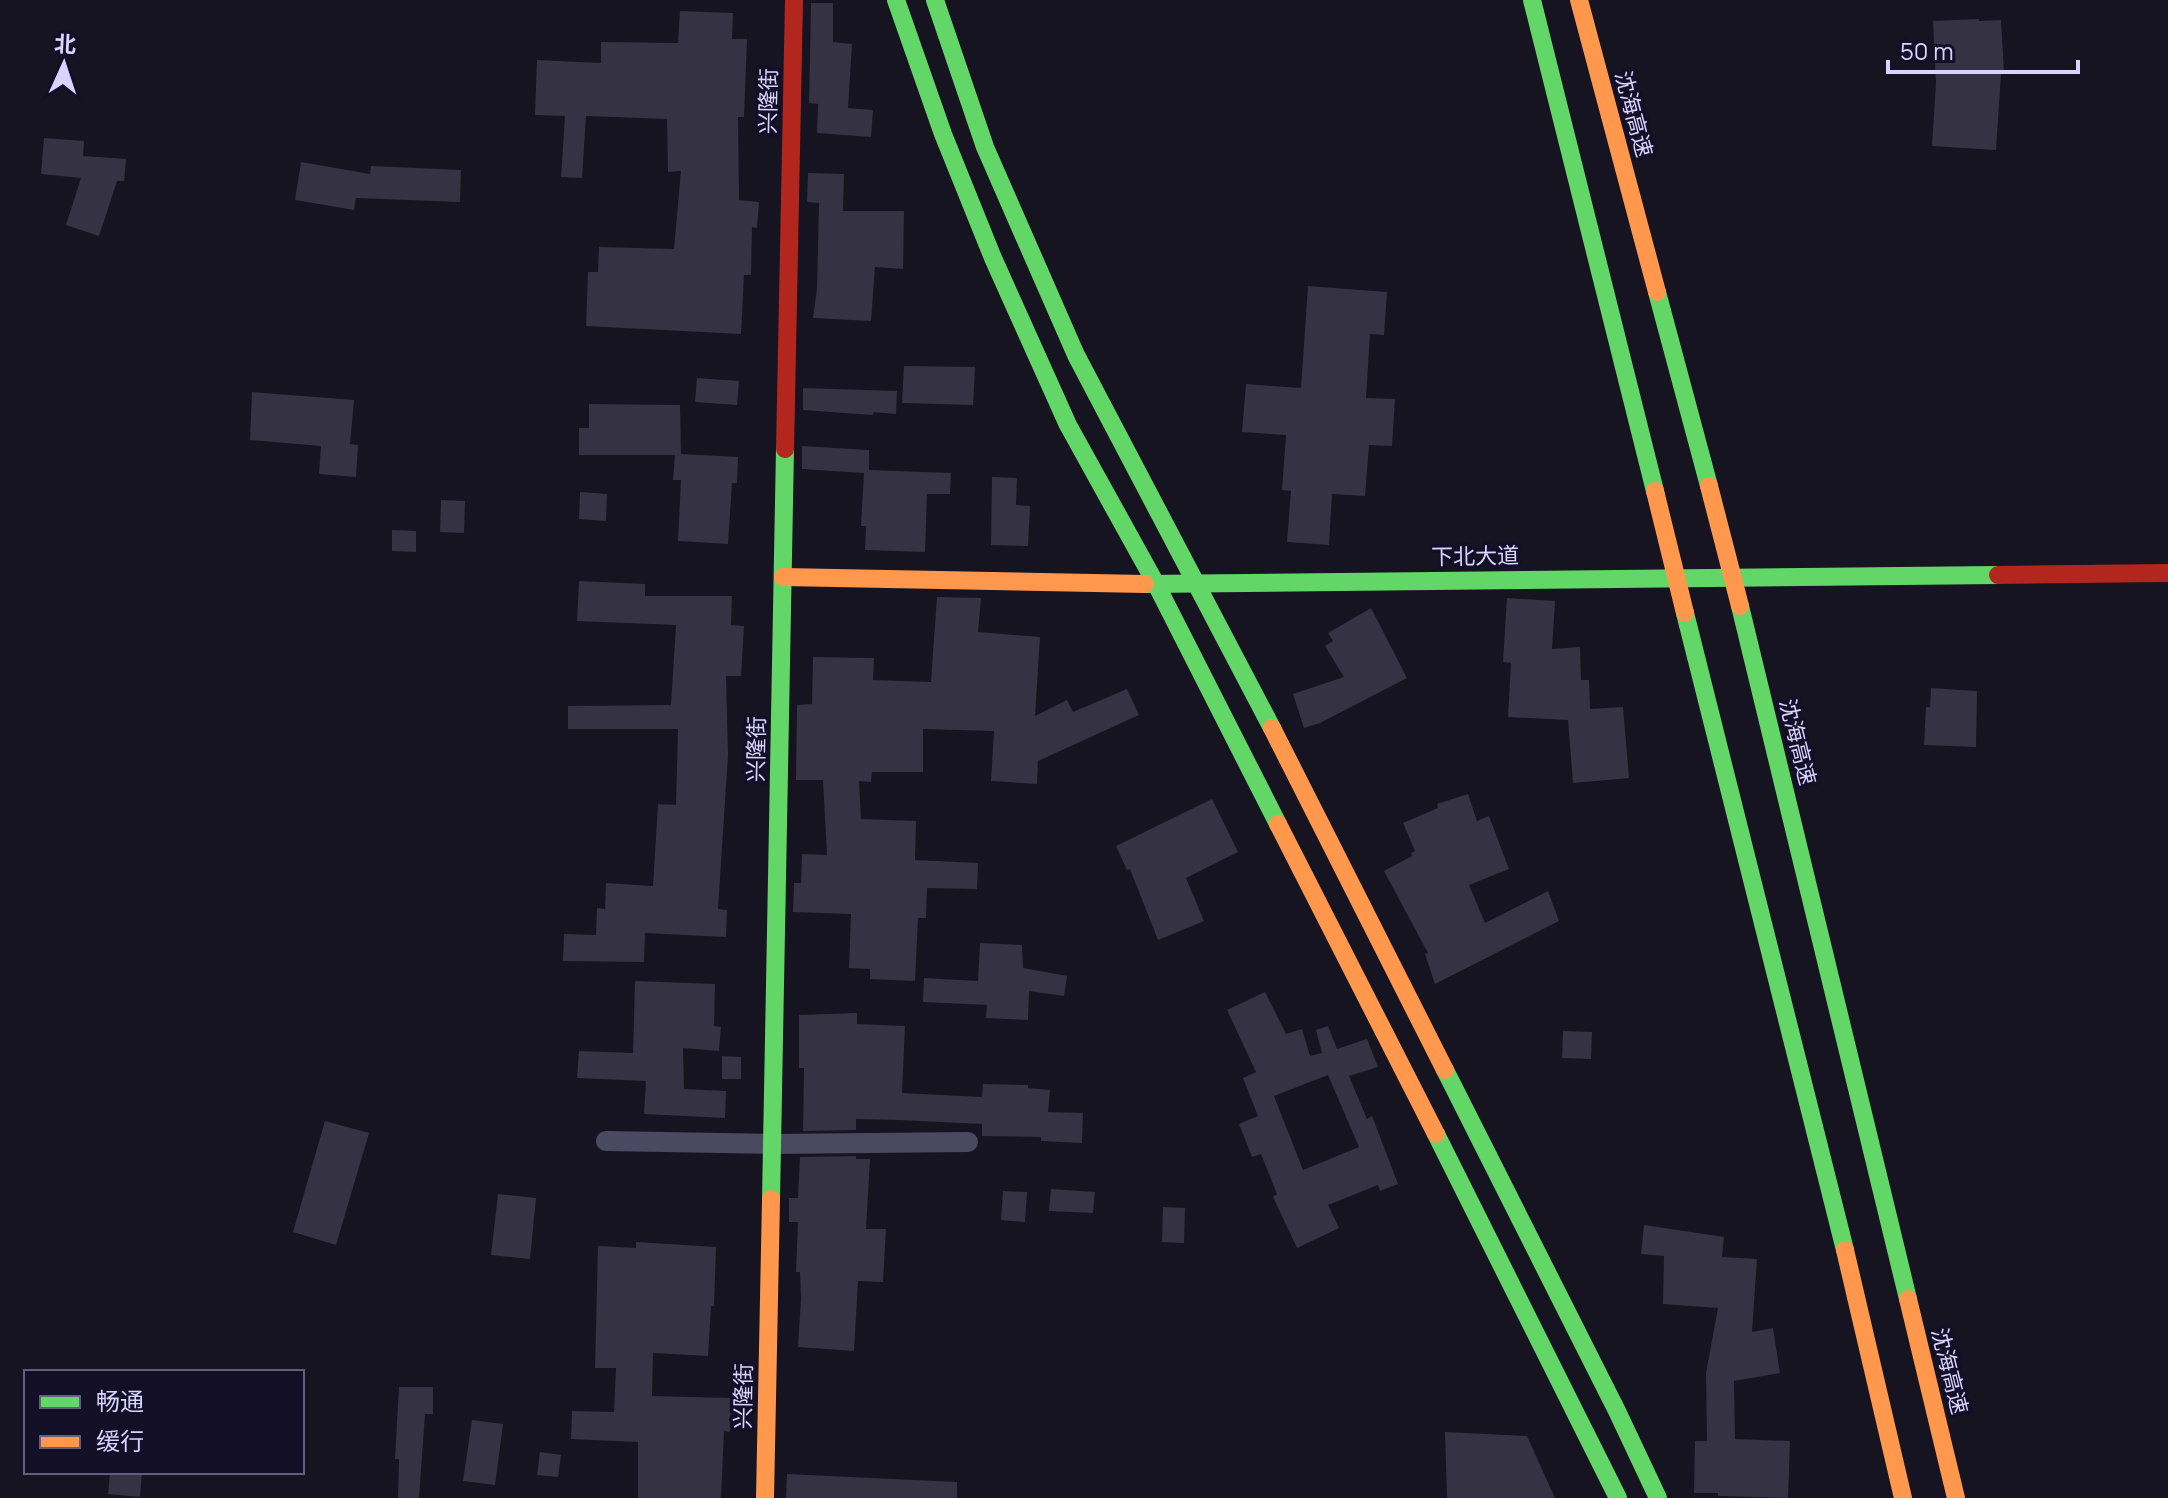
<svg xmlns="http://www.w3.org/2000/svg" width="2168" height="1498" font-family="Manrope,'Noto Sans SC',sans-serif">
<style>
.building{fill:#343243;fill-rule:evenodd}
.lines{fill:none;stroke-linecap:round;stroke-linejoin:round}
.street{stroke:#4a4962;stroke-width:20}
.fast{stroke:#63d668;stroke-width:18}
.slow{stroke:#ff974d;stroke-width:18}
.jam{stroke:#b3261e;stroke-width:18}
.slow-bridge{stroke:#ff974d;stroke-width:18}
.labels{text-anchor:middle;stroke-width:7;stroke-linejoin:round;paint-order:stroke}
.street-label{font-size:22px;fill:#d9d4ff;stroke:#130f26}
</style>
<rect width="100%" height="100%" fill="#161421"/>
<g class="building">
<polygon points="811,3 833,3 833,42 852,44 848,108 873,110 871,137 817,133 818,104 809,103"/>
<polygon points="680,11 733,13 732,39 747,39 744,117 738,117 739,200 759,202 757,228 752,227 751,275 744,275 741,334 586,326 588,272 598,272 599,247 674,249 681,171 668,172 667,119 586,116 582,178 561,177 565,116 535,115 537,60 601,63 601,42 678,43"/>
<polygon points="1979,19 1979,21 2001,20 2004,73 2001,74 1996,150 1932,146 1936,82 1933,21"/>
<polygon points="44,138 84,141 83,156 126,159 124,181 117,181 99,236 66,225 81,178 41,174"/>
<polygon points="301,162 370,174 371,166 461,170 460,202 356,198 354,210 295,200"/>
<polygon points="808,173 844,174 843,211 904,211 903,269 875,267 871,321 813,318 817,289 819,203 807,202"/>
<polygon points="1308,286 1387,292 1384,335 1370,334 1366,398 1395,399 1392,446 1369,445 1365,496 1332,494 1329,545 1287,542 1291,491 1282,490 1286,435 1242,432 1246,384 1301,388"/>
<polygon points="904,366 975,367 973,405 902,403"/>
<polygon points="697,378 739,381 737,405 695,402"/>
<polygon points="803,388 897,391 896,414 874,412 873,415 803,410"/>
<polygon points="252,392 354,400 350,444 358,445 356,477 319,474 321,446 250,440"/>
<polygon points="589,404 680,405 681,454 738,457 737,483 732,483 728,544 678,541 681,480 673,480 675,455 579,455 579,428 589,428"/>
<polygon points="802,446 869,450 869,470 951,473 950,494 927,494 925,552 865,550 866,526 861,526 864,473 802,469"/>
<polygon points="992,477 1017,478 1016,505 1030,506 1028,546 991,545"/>
<polygon points="580,492 607,494 606,521 579,519"/>
<polygon points="441,500 465,501 464,533 440,532"/>
<polygon points="392,530 416,531 416,552 392,551"/>
<polygon points="579,581 645,584 645,596 732,596 731,625 744,626 741,676 726,676 728,755 718,909 727,910 726,937 645,933 644,962 563,961 564,934 596,935 597,908 605,909 606,883 653,886 658,804 676,805 678,729 568,729 568,706 671,705 676,625 577,621"/>
<polygon points="937,597 981,598 978,632 1040,637 1035,716 1067,700 1073,712 1127,689 1139,715 1038,761 1037,784 991,781 994,731 923,729 923,772 872,772 871,782 859,781 861,819 916,821 915,860 978,863 977,889 927,888 926,918 918,918 915,981 870,979 870,969 849,968 851,914 793,912 794,883 801,883 802,854 827,855 823,780 796,780 797,705 812,704 813,657 874,658 873,680 931,682"/>
<polygon points="1507,598 1555,601 1552,649 1580,647 1581,680 1589,680 1590,709 1623,707 1629,778 1573,783 1568,720 1508,717 1511,663 1503,662"/>
<polygon points="1371,608 1407,678 1320,723 1304,728 1293,694 1344,677 1325,646 1333,641 1328,633"/>
<polygon points="1931,688 1977,691 1976,747 1924,745 1926,707 1930,707"/>
<polygon points="1468,794 1477,821 1489,816 1509,869 1469,885 1485,923 1548,891 1559,921 1435,984 1425,954 1428,953 1384,871 1412,856 1411,853 1415,851 1403,823 1438,808 1437,804"/>
<polygon points="1212,799 1238,852 1186,878 1204,921 1158,940 1130,869 1127,870 1116,846"/>
<polygon points="980,943 1022,945 1023,968 1067,976 1064,996 1029,991 1028,1020 986,1018 987,1005 923,1002 924,978 978,981"/>
<polygon points="635,981 715,984 714,1026 721,1027 719,1051 683,1048 684,1089 726,1091 725,1118 644,1114 646,1081 577,1078 579,1051 633,1053"/>
<path d="M 1265,992 L 1286,1034 L 1302,1029 L 1310,1056 L 1322,1053 L 1316,1030 L 1328,1026 L 1337,1049 L 1367,1039 L 1378,1067 L 1349,1076 L 1367,1119 L 1372,1116 L 1398,1184 L 1380,1191 L 1378,1185 L 1328,1205 L 1339,1228 L 1297,1248 L 1273,1197 L 1277,1194 L 1261,1154 L 1252,1157 L 1239,1124 L 1258,1116 L 1243,1078 L 1256,1072 L 1227,1010 ZM 1328,1075 L 1359,1147 L 1303,1170 L 1274,1096 Z"/>
<polygon points="857,1013 857,1024 905,1026 902,1093 982,1097 983,1084 1028,1085 1028,1088 1050,1090 1048,1112 1083,1113 1082,1143 1041,1141 1041,1137 982,1136 982,1124 899,1120 856,1119 856,1130 803,1131 804,1068 799,1068 799,1015"/>
<polygon points="1563,1031 1592,1032 1591,1059 1562,1058"/>
<polygon points="722,1056 741,1057 741,1079 722,1079"/>
<polygon points="325,1121 369,1133 336,1245 293,1232"/>
<polygon points="856,1156 856,1159 870,1159 866,1229 886,1229 883,1282 858,1281 854,1351 798,1347 801,1299 800,1272 796,1272 798,1222 789,1222 789,1198 798,1198 800,1157"/>
<polygon points="1051,1189 1095,1192 1093,1213 1049,1211"/>
<polygon points="1003,1191 1027,1192 1025,1222 1001,1220"/>
<polygon points="498,1194 536,1198 530,1259 491,1255"/>
<polygon points="1163,1207 1185,1208 1184,1243 1162,1242"/>
<polygon points="1644,1225 1724,1237 1722,1257 1757,1259 1752,1332 1773,1328 1780,1373 1734,1381 1735,1439 1790,1441 1788,1498 1718,1496 1718,1493 1694,1493 1695,1441 1707,1441 1706,1373 1718,1308 1663,1304 1664,1256 1641,1254"/>
<polygon points="636,1242 716,1247 714,1306 711,1306 708,1356 653,1353 652,1396 731,1398 730,1432 724,1431 721,1498 638,1498 638,1442 571,1439 572,1411 614,1412 616,1368 595,1368 598,1246 636,1248"/>
<polygon points="399,1387 433,1387 433,1414 425,1414 419,1498 398,1498 399,1459 395,1459"/>
<polygon points="472,1420 503,1424 495,1485 463,1481"/>
<polygon points="1445,1432 1527,1436 1555,1498 1447,1498"/>
<polygon points="540,1452 561,1455 558,1477 537,1475"/>
<polygon points="110,1472 142,1472 140,1497 108,1494"/>
<polygon points="787,1474 957,1482 957,1498 786,1498"/>
</g>
<g class="lines">
<polyline class="street" points="606,1141 772,1144 968,1142"/>
<g class="fast">
<polyline points="896,0 943,134 993,258 1068,425 1156,584 1278,824"/>
<polyline points="935,0 985,147 1076,355 1272,728"/>
<polyline points="1532,0 1655,491"/>
<polyline points="1657,292 1709,486"/>
<polyline points="1145,584 1998,575"/>
<polyline points="1740,606 1908,1299"/>
<polyline points="1685,613 1845,1250"/>
<polyline points="1445,1070 1617,1411 1658,1498"/>
<polyline points="1436,1134 1618,1498"/>
<polyline points="771,1199 785,449"/>
</g>
<g class="slow">
<polyline points="1579,0 1657,292"/>
<polyline points="783,577 1145,584"/>
<polyline points="1272,728 1445,1070"/>
<polyline points="1278,824 1436,1134"/>
<polyline points="1845,1250 1903,1498"/>
<polyline points="1908,1299 1956,1498"/>
<polyline points="765,1498 771,1199"/>
</g>
<g class="jam">
<polyline points="785,449 794,0"/>
<polyline points="1998,575 2168,573"/>
</g>
<g class="slow-bridge">
<polyline points="1709,486 1740,606"/>
<polyline points="1655,491 1685,613"/>
</g>
</g>
<g class="labels">
<g class="street-label">
<text transform="translate(768 101) rotate(-89)" y="8">兴隆街</text>
<text transform="translate(1634 114) rotate(75)" y="8">沈海高速</text>
<text transform="translate(1475 556) rotate(-1)" y="8">下北大道</text>
<text transform="translate(1798 742) rotate(76)" y="8">沈海高速</text>
<text transform="translate(756 749) rotate(-89)" y="8">兴隆街</text>
<text transform="translate(1950 1371) rotate(76)" y="8">沈海高速</text>
<text transform="translate(743 1396) rotate(-89)" y="8">兴隆街</text>
</g>
</g>
<rect x="24" y="1370" width="280" height="104" fill="#130f26" stroke="#625e7d" stroke-width="2"/>
<rect x="40" y="1396" width="40" height="12" fill="#63d668" stroke="#625e7d" stroke-width="2"/>
<text x="96" y="1410" font-size="24" fill="#d9d4ff">畅通</text>
<rect x="40" y="1436" width="40" height="12" fill="#ff974d" stroke="#625e7d" stroke-width="2"/>
<text x="96" y="1450" font-size="24" fill="#d9d4ff">缓行</text>
<g transform="translate(64 64) rotate(3)" stroke="#130f26" stroke-width="6" paint-order="stroke">
<path d="M0-6L14 30L0 20L-14 30Z" fill="#d9d4ff"/>
<text y="-12" font-size="22" font-weight="bold" text-anchor="middle" fill="#d9d4ff">北</text>
</g>
<path d="M1888 60v12h190v-12" fill="none" stroke="#d9d4ff" stroke-width="4"/>
<text x="1900" y="60" font-size="24" fill="#d9d4ff" stroke="#130f26" stroke-width="6" paint-order="stroke">50 m</text>
</svg>
